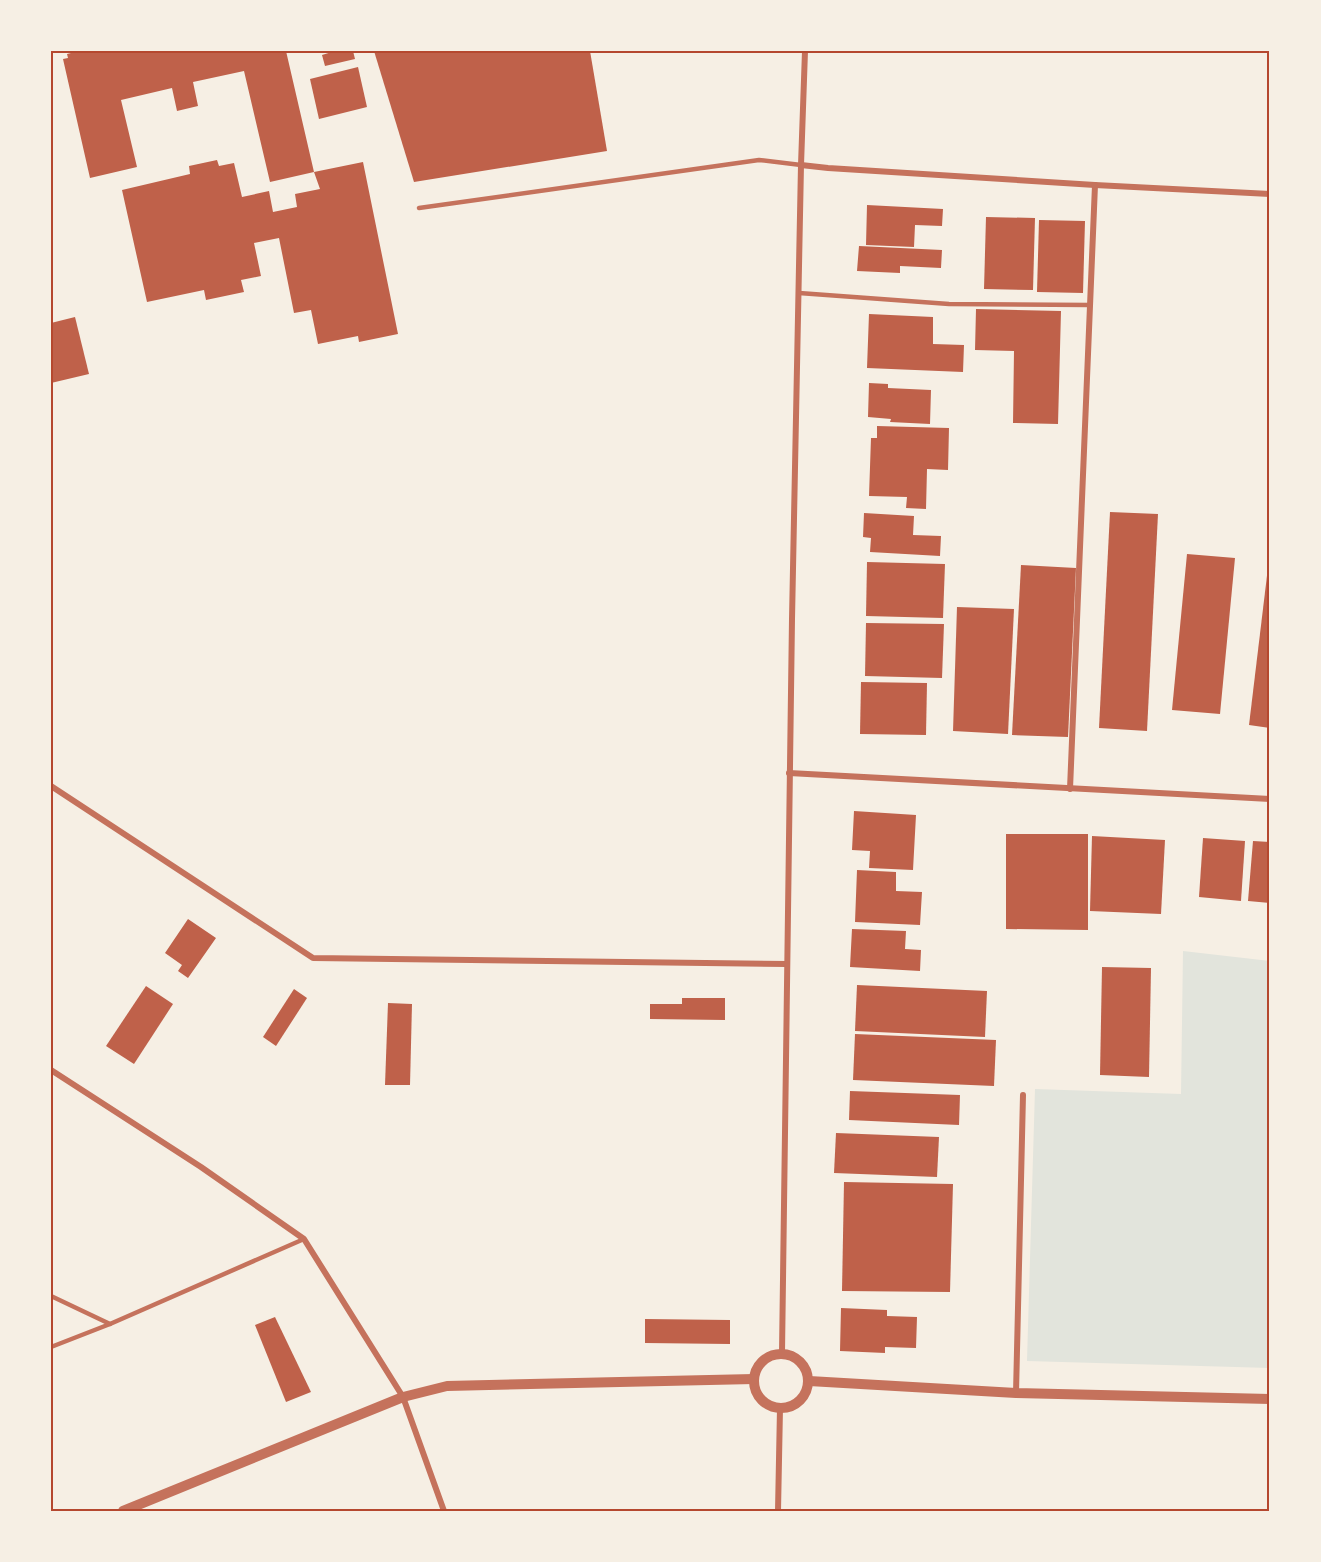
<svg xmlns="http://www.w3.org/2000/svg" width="1321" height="1562" font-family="Literata,serif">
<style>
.green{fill:#e2e4dc}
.building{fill:#bf614a}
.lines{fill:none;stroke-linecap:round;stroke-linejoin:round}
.service{stroke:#c5725c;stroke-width:4.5}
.minor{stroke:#c5725c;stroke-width:6}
.tertiary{stroke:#c5725c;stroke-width:10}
.neatline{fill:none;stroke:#b5482f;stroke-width:2}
</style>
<rect width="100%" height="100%" fill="#f6efe4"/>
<polygon class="green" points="1183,951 1270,961 1270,1368 1027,1361 1035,1089 1181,1094"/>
<g class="building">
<polygon points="79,51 92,51 93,52 98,51 286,51 314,172 270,182 244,71 193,82 198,106 177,111 172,88 121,100 137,167 90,178 63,59 68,58 67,54"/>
<polygon points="335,51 353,51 355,59 325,66 322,55"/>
<polygon points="374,51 590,51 607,151 414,182"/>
<polygon points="358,67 367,107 319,119 310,79"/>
<polygon points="217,160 219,166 234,163 242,197 269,191 273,212 297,207 295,194 320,189 314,172 363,162 398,334 359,342 358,336 318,344 311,310 294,313 279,238 254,243 261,276 241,280 244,292 206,300 204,290 147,302 122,190 190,174 189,166"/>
<polygon points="867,205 943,209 942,226 915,225 914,247 866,245"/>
<polygon points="986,217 1035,218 1033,290 984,289"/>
<polygon points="1039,220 1085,221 1083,293 1037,292"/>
<polygon points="859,246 942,250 941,268 900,266 900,273 857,271"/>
<polygon points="976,309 1061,311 1058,424 1013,423 1014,351 975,350"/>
<polygon points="869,314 933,317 933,344 964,345 963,372 867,368"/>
<polygon points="75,317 89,374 51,383 51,323"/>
<polygon points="869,383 888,384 888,388 931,390 930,424 890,422 891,419 868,417"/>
<polygon points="877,426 949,428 948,470 927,469 926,509 906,508 907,497 869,496 871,438 877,438"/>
<polygon points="1110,512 1158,514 1147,731 1099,728"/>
<polygon points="864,513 914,516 913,535 941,536 940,556 870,552 871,538 863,537"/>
<polygon points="1187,554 1235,558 1220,714 1172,710"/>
<polygon points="1269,559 1270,559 1270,728 1249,725"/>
<polygon points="867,562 945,564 943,618 866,616"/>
<polygon points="1021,565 1076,568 1068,737 1012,735"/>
<polygon points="957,607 1014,609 1008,734 953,731"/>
<polygon points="866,623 944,624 942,678 865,676"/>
<polygon points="861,682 927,683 926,735 860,734"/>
<polygon points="854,811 916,815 913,870 869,868 870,851 852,850"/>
<polygon points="1006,834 1088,834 1088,930 1006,929"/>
<polygon points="1092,836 1165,840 1161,914 1090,911"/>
<polygon points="1203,838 1245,841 1241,901 1199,897"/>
<polygon points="1253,841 1270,842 1270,903 1248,901"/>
<polygon points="857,870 896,872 896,891 922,892 920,925 855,922"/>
<polygon points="188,919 216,938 188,978 178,971 182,965 165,953"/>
<polygon points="852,929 906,931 905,949 921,950 920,971 850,967"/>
<polygon points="1102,967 1151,968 1149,1077 1100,1075"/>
<polygon points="857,985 987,991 985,1037 855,1031"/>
<polygon points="146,986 173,1004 134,1064 106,1046"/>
<polygon points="294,989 307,998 276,1046 263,1037"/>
<polygon points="682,998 725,998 725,1020 650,1019 650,1004 682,1004"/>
<polygon points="388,1003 412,1004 410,1085 385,1085"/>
<polygon points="855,1034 996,1040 994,1086 853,1080"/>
<polygon points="850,1091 960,1095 959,1125 849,1120"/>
<polygon points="836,1133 939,1137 937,1177 834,1173"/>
<polygon points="844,1182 953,1184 950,1292 842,1291"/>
<polygon points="841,1308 887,1310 887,1316 917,1317 916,1348 885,1347 885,1353 840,1351"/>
<polygon points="275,1317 311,1392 286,1402 255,1325"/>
<polygon points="645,1319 730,1320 730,1344 645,1343"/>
</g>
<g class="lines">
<g class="service">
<polyline points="419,208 759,160 801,165"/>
<polyline points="799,293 949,304 1090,305"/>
<polyline points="51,1296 110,1324"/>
<polyline points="51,1347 110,1324 304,1239"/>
</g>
<g class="minor">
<polyline points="801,165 828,168 1095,185 1270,194"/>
<polyline points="789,773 1270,799"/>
<polyline points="51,786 313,958 787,964"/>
<polyline points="1070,789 1095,185"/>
<polyline points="51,1070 201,1167 304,1239 403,1397 444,1511"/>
<polyline points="782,1353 792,619 801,165 805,51"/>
<polyline points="1016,1393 1023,1095"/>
<polyline points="778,1511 780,1408"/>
</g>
<g class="tertiary">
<circle cx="781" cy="1381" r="27"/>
<polyline points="809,1381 1016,1393 1270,1399"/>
<polyline points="123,1511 403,1397 447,1386 754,1379"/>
</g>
</g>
<rect width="1321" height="1562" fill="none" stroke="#f6efe4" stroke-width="105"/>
<rect x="52" y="52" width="1216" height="1458" class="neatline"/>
</svg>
